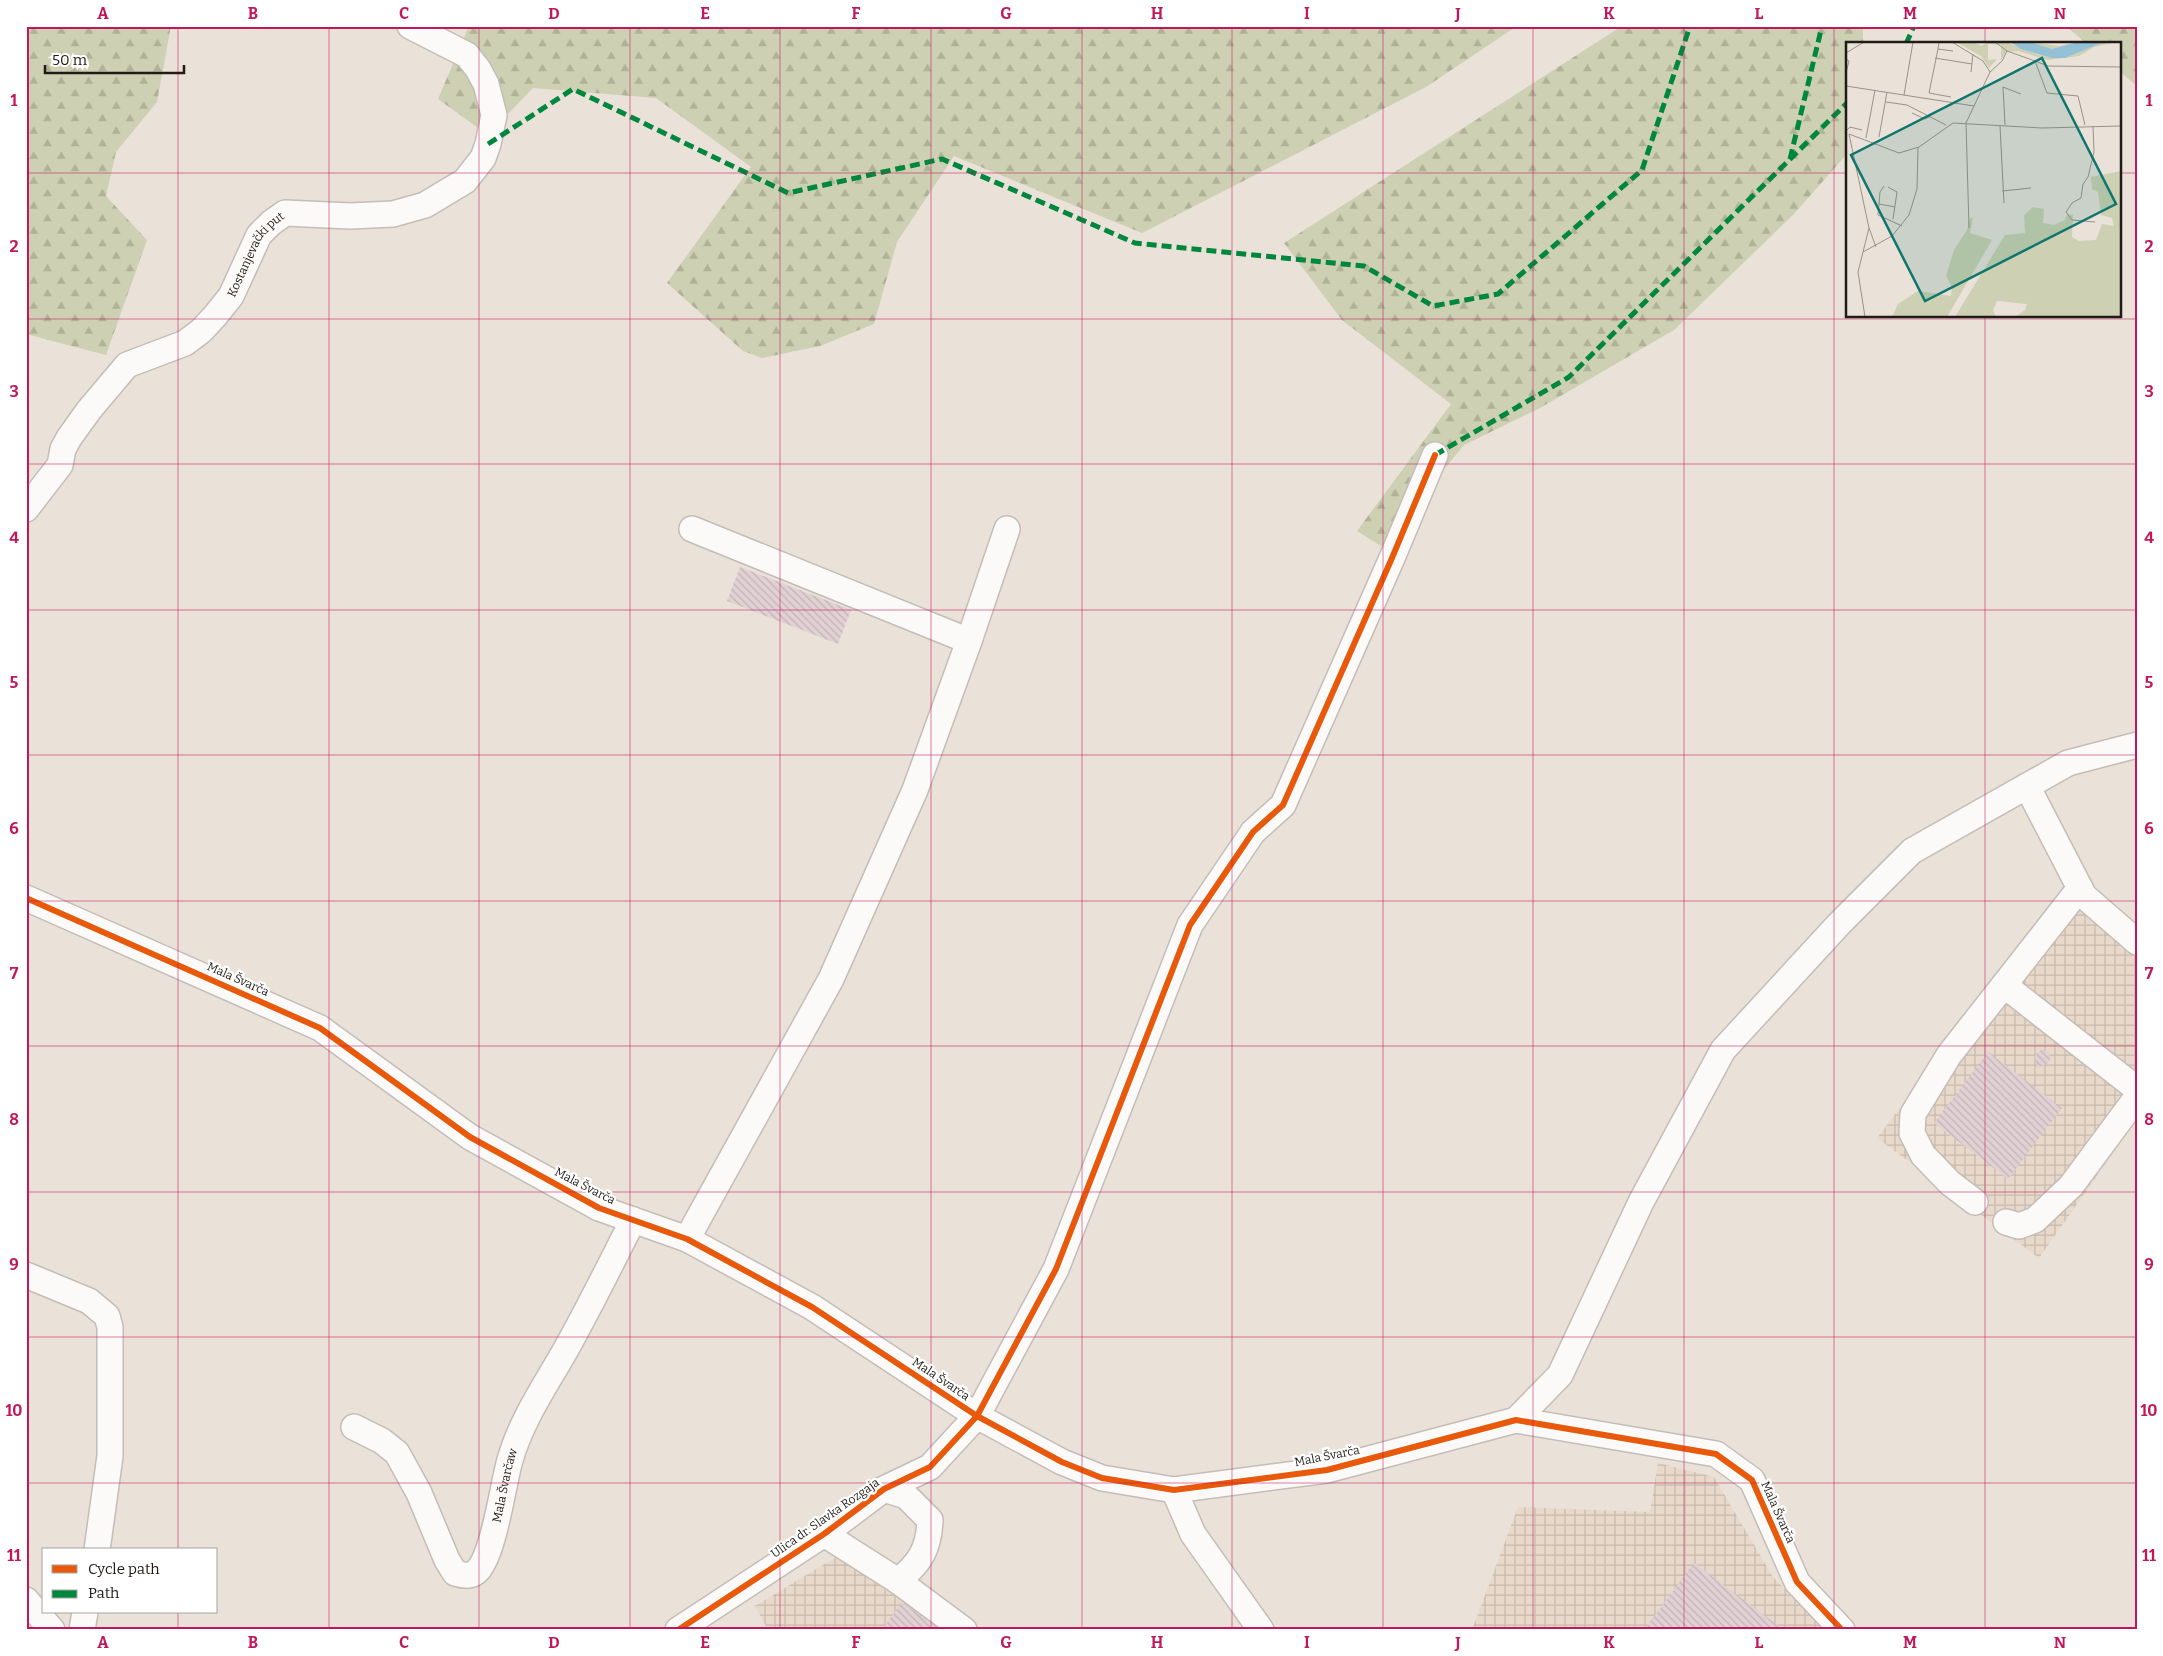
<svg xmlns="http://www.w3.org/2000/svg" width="2163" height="1656" font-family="Bitter,serif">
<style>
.industrial{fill:url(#industrial-grid)}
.forest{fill:url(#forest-firs)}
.building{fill:url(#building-back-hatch)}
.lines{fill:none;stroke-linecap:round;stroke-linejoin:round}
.minor-casing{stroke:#c4bdb7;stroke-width:28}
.minor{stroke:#fcfaf9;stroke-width:25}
.quiet{stroke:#00873e;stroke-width:5;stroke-dasharray:10 5;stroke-linecap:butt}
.cycleway-casing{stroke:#fff;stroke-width:9}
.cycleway{stroke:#e8590c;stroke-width:6}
.grid{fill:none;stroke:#c2185b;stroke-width:1;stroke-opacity:0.55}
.labels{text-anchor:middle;stroke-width:4.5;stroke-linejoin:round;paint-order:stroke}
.street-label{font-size:12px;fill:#201b16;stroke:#fff}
.inset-road{fill:none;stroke:#99928b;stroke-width:1}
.view{fill:#0f766e;fill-opacity:0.15;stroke:#0f766e;stroke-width:2.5}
.inset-edge{fill:none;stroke:#201b16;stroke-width:2.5}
.neatline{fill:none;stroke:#c2185b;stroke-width:2}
.grid-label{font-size:16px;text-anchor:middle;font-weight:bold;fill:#c2185b}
</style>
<defs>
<pattern id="industrial-grid" width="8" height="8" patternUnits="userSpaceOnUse" patternTransform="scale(1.25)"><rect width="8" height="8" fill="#e8d9ca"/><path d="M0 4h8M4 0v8" fill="none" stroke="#c7baad"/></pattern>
<pattern id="forest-firs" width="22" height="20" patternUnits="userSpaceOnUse" patternTransform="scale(1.25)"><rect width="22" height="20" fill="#cdd0b2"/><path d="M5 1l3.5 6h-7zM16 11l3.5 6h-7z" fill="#b0b298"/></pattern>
<pattern id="building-back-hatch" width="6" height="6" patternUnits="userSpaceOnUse" patternTransform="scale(1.25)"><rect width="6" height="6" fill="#e1d1d5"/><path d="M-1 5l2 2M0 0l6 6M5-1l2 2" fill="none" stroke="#c1b3b6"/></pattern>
</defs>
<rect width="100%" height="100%" fill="#eae1d9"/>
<g class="industrial">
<polygon points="2078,876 2137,928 2137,1119 2039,1258 1877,1138"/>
<polygon points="1658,1463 1714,1477 1773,1577 1824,1630 1472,1630 1518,1507 1650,1512"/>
<polygon points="836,1557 853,1564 948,1630 768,1630 755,1606"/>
</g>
<g class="forest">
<polygon points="26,26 171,26 157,102 116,152 106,196 147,240 106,355 26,334"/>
<polygon points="469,26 1517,26 1426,87 1142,233 954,156 897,242 874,324 820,346 762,358 743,351 667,283 751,167 656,98 533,88 488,135 438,99"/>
<polygon points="1622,26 1863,26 1863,44 1847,44 1847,154 1793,215 1674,330 1540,408 1464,445 1381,546 1357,531 1451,404 1342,320 1284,243"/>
<polygon points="2066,26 2137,26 2137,86 2119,71 2119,44 2087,44"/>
</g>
<g class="building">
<polygon points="740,567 851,610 838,644 727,601"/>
<polygon points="2041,1050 2047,1051 2051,1057 2048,1063 2037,1068 2035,1055"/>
<polygon points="1988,1052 2062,1108 2008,1179 1934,1123"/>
<polygon points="1694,1563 1784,1630 1644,1630"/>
<polygon points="902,1602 940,1630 882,1630"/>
</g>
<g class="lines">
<defs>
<g id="minor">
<path id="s1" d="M 26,509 L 60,465 L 63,449 L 69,438 L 89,410 L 127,365 L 185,343 L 201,331 L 215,316 L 231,296 L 259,235 L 271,223 L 285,213 L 350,216 L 393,214 L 425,205 L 465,181 L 483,158 L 488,144 L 494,115 L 486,84 L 478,69 L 467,55 L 410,26"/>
<polyline points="692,529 969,641"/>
<polyline points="2027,786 2084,896 2137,942"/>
<polyline points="26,898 320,1028 470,1137 599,1208 687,1239 812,1307 977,1416 1062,1462 1102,1478 1174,1490 1327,1470 1516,1420 1716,1454 1752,1480 1797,1582 1842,1630"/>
<polyline points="2004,985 2137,1089"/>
<polyline points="1975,1202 1950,1183 1923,1155 1912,1133 1913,1114 1949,1055 2080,888"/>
<polyline points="2006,1222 2019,1226 2035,1220 2071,1186 2137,1097"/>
<polyline points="687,1239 831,979 915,790 969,641 1007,529"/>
<polyline points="26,1275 89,1301 107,1316 110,1327 110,1456 97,1550"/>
<polyline points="1516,1420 1560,1375 1641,1202 1723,1050 1839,924 1912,851 2068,763 2137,745"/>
<path id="s2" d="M 354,1427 L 382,1441 L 397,1453 L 419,1493 L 447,1560 L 455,1573 C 462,1575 470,1577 476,1572 C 494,1557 503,1483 510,1460 C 521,1421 545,1386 565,1351 C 589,1308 611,1264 633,1220"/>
<path d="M 884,1489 L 906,1496 L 930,1520 C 929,1549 920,1563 898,1581"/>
<polyline points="1174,1490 1193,1534 1261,1630"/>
<polyline points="824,1534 898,1581 964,1630"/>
<polyline points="26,1600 52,1630"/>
<polyline points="82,1630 85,1612"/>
<polyline points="678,1630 824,1534 884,1489 930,1467 977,1416 1056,1269 1190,925 1253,832 1283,805 1392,558 1435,455"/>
</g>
</defs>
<use href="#minor" class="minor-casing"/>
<use href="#minor" class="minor"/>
<g class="quiet">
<polyline points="1906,44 1914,26"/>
<polyline points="488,144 573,89 788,193 942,159 1135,243 1364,266 1433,306 1498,294 1642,170 1690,26"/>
<polyline points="1790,159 1822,26"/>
<polyline points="1435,455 1569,377 1847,103"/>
</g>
<defs>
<g id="cycleway">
<polyline points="26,898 320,1028 470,1137 599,1208 687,1239 812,1307 977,1416 1062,1462 1102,1478 1174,1490 1327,1470 1516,1420 1716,1454 1752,1480 1797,1582 1842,1630"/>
<polyline points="678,1630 824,1534 884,1489 930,1467 977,1416 1056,1269 1190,925 1253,832 1283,805 1392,558 1435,455"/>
</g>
</defs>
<use href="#cycleway" class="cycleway-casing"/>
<use href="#cycleway" class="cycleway"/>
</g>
<path class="grid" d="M 178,26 L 178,1550M 329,26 L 329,1630M 479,26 L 479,1630M 630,26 L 630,1630M 780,26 L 780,1630M 931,26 L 931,1630M 1082,26 L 1082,1630M 1232,26 L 1232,1630M 1383,26 L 1383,1630M 1533,26 L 1533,1630M 1684,26 L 1684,1630M 1834,26 L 1834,1630M 1985,26 L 1985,44M 26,173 L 1847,173M 2119,173 L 2137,173M 1985,316 L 1985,1630M 26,319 L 2137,319M 26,464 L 2137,464M 26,610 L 2137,610M 26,755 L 2137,755M 26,901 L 2137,901M 26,1046 L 2137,1046M 26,1192 L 2137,1192M 26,1337 L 2137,1337M 26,1483 L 2137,1483M 178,1612 L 178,1630"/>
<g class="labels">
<g class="street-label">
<text dy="4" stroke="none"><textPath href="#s1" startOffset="355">Kostanjevački put</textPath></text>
<text transform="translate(238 979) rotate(24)" y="4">Mala Švarča</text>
<text transform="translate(585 1186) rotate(27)" y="4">Mala Švarča</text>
<text transform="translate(941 1379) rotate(34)" y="4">Mala Švarča</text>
<text transform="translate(1327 1456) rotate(-11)" y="4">Mala Švarča</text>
<text dy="4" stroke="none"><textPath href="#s2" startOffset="298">Mala Švarčaw</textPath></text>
<text transform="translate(1778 1512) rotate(66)" y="4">Mala Švarča</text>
<text transform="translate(825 1518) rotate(-35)" y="4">Ulica dr. Slavka Rozgaja</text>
</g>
</g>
<g transform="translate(1846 42)">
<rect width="275" height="275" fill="#eae1d9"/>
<path d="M 110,0 L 127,0 L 136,4 L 141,0 L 159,0 L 172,9 L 160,10 L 155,18 L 155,3 L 142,2 L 142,18 L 151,17 L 143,26 L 135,14 Z" fill="#cdd0b2"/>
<path d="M 159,0 L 193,13 L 219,16 L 258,0 L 269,0 L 248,5 L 233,14 L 202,18 L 172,9 ZM 184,0 L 213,4 L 232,0 L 206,7 ZM 275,129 L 275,275 L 169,275 L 179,268 L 181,262 L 151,259 L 147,268 L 150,275 L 109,275 L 159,193 L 179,191 L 178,173 L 187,165 L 198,167 L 197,181 L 208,183 L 219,178 L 221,172 L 227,173 L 226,195 L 233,199 L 250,198 L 256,182 L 268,184 L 266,176 L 255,173 L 252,150 L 246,147 L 245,135 ZM 124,176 L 127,176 L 124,191 L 146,198 L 101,275 L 46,275 L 52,262 L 72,249 L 105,254 L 106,245 L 100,234 L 108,208 L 121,188 Z" fill="#cdd0b2"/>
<path d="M 164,0 L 184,0 L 206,7 L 232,0 L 258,0 L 219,16 L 206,16 L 175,7 Z" fill="#95c1d6"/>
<path class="inset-road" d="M 93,0 L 92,7 L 107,9M 106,0 L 137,19 L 144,30 L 120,81 L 123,186M 149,0 L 161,9M 196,0 L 220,0M 92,7 L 83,51 L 105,55M 0,11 L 18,0M 89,16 L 126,22M 0,17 L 3,19 L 0,31M 189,19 L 202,24 L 275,25M 125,30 L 127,12M 144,30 L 156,19 L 161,9 L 189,19 L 201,51 L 232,54 L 239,83M 0,44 L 128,64M 58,53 L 67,0M 40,60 L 61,63 L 100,83M 66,71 L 79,77 L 85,74M 159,83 L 157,45 L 175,52M 154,84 L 158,161M 247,84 L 248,110 L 242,135 L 237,142 L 235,156 L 226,161 L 220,170 L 226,178 L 249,180M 0,89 L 4,85 L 16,88M 33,95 L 41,50M 20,96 L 29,48M 38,144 L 34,150 L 32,173 L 56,184M 42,145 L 51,150 L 47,177M 156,149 L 185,146M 33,162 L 49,165M 23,186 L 30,205M 17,210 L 46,194 L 63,173 L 71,147 L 72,105M 19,275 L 12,230 L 23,186 L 3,92 L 53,111 L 73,105 L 107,81 L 196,86 L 275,84"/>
<path class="view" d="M 196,16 L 270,162 L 79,259 L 5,113 Z"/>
<rect width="275" height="275" class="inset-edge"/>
</g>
<rect width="2163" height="1656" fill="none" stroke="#ffffff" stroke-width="55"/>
<rect x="42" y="1548" width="175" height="65" fill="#ffffff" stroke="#a6a4a2"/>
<rect x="52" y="1565" width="25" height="8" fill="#e8590c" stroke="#a6a4a2"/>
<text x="88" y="1574" font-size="15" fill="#201b16">Cycle path</text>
<rect x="52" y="1590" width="25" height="8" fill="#00873e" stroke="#a6a4a2"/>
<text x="88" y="1598" font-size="15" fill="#201b16">Path</text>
<path d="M45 65v8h139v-8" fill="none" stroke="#201b16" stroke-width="2.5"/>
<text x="52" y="65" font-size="15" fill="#201b16" stroke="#ffffff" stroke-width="4" paint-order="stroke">50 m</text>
<rect x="28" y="28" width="2108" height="1600" class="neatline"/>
<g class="grid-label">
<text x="103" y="19">A</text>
<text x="253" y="19">B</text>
<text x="404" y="19">C</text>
<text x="554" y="19">D</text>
<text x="705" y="19">E</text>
<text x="856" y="19">F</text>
<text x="1006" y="19">G</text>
<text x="1157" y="19">H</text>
<text x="1307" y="19">I</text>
<text x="1458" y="19">J</text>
<text x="1609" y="19">K</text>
<text x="1759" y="19">L</text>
<text x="1910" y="19">M</text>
<text x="2060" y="19">N</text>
<text x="14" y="106">1</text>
<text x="2149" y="106">1</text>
<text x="14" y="252">2</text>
<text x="2149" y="252">2</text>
<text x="14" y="397">3</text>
<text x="2149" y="397">3</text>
<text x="14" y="543">4</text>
<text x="2149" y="543">4</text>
<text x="14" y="688">5</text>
<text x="2149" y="688">5</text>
<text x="14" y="834">6</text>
<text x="2149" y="834">6</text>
<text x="14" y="979">7</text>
<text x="2149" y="979">7</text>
<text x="14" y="1125">8</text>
<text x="2149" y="1125">8</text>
<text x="14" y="1270">9</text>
<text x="2149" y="1270">9</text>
<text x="14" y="1416">10</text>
<text x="2149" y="1416">10</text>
<text x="14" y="1561">11</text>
<text x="2149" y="1561">11</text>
<text x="103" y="1648">A</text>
<text x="253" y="1648">B</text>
<text x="404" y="1648">C</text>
<text x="554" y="1648">D</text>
<text x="705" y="1648">E</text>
<text x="856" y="1648">F</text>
<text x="1006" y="1648">G</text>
<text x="1157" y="1648">H</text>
<text x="1307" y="1648">I</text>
<text x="1458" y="1648">J</text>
<text x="1609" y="1648">K</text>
<text x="1759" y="1648">L</text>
<text x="1910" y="1648">M</text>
<text x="2060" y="1648">N</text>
</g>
</svg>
